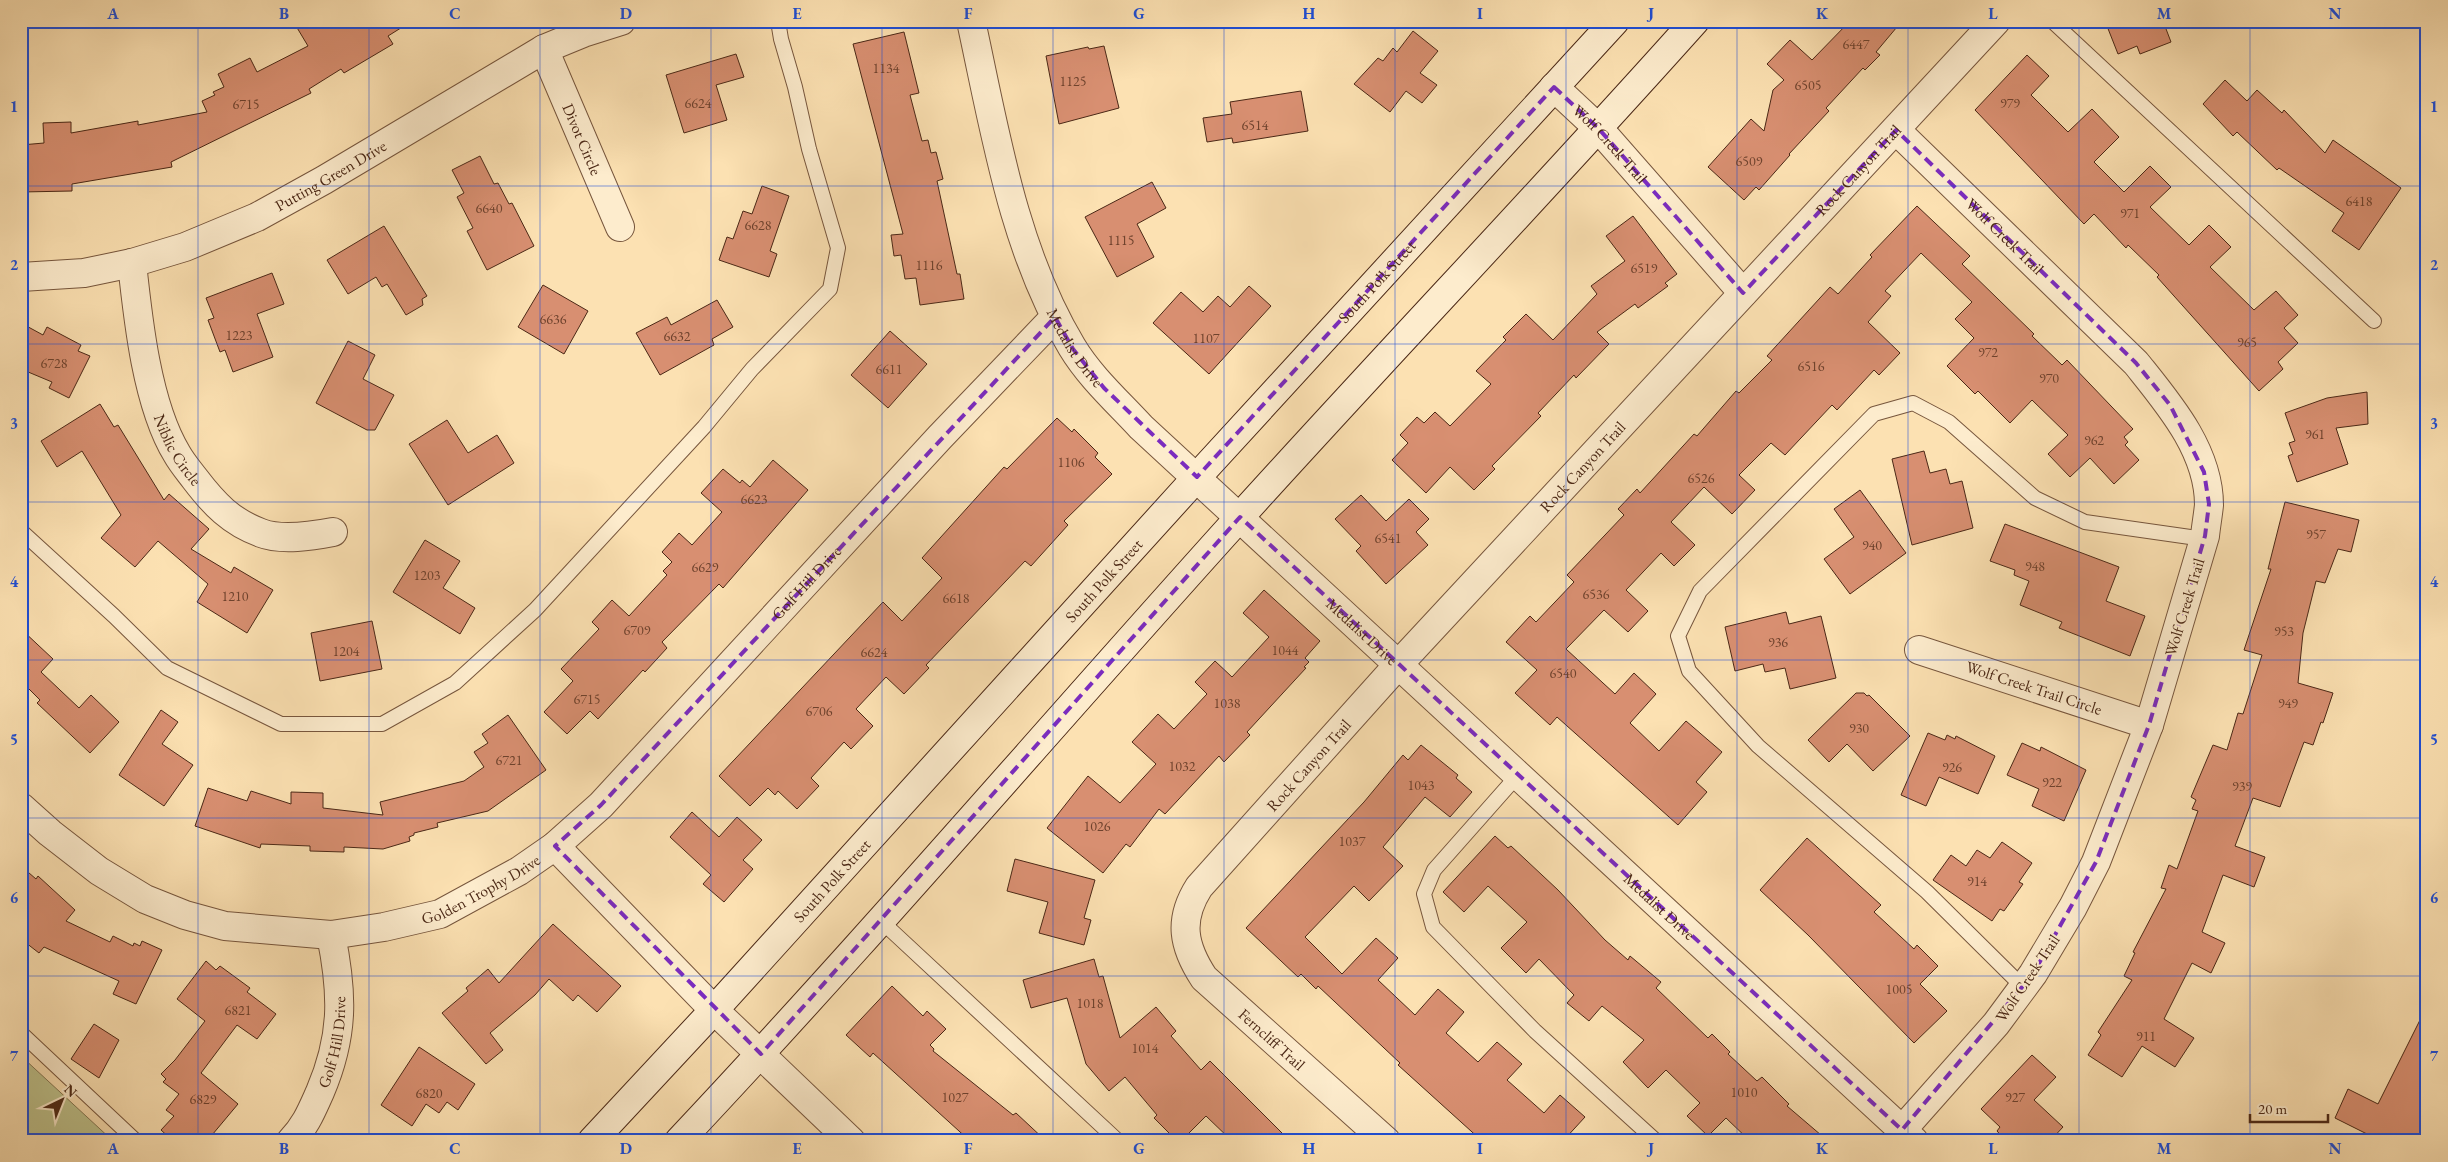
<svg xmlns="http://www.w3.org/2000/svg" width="2448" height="1162" font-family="'EB Garamond',serif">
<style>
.green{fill:#bec38d;stroke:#847652}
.building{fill:#d88f71;stroke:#4b2816}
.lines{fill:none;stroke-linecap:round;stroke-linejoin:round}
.lane-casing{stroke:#77563d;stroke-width:16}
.street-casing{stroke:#77563d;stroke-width:30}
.secondary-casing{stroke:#4b2816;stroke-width:30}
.lane{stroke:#fdeccd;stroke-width:14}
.street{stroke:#fdeccd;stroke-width:28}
.secondary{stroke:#fdeccd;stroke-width:28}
.marked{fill:none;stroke:#7b2cbf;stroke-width:4;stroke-dasharray:10 6;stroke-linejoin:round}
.grid{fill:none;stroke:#1d4ed8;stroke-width:1;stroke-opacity:0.55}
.labels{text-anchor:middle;stroke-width:4;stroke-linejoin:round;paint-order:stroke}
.number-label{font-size:14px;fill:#6e422d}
.street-label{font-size:16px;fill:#4b2816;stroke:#fdeccd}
.neatline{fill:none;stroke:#1d4ed8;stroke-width:2}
.grid-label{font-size:16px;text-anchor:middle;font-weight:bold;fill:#1d4ed8}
</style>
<rect width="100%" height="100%" fill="#fce1b2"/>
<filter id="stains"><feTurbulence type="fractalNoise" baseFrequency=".004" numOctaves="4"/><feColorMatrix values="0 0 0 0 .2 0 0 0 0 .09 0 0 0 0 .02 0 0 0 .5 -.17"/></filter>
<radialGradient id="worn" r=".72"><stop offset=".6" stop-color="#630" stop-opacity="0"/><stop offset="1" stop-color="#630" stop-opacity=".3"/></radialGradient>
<polygon class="green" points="21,1056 113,1141 21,1141"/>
<g class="building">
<polygon points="293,21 412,21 388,36 393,44 344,73 341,69 309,89 311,93 171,162 172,167 72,184 72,191 21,192 21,145 44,143 43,123 71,122 71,133 138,121 138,125 207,112 202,101 215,95 213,92 224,87 218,74 250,58 257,72 308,46"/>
<polygon points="1850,21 1902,21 1876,52 1880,55 1865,70 1863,68 1826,108 1829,111 1789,154 1790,155 1759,190 1756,187 1744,200 1708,167 1751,119 1764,131 1773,90 1784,80 1767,64 1790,40 1812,60"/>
<polygon points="2105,21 2163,21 2171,42 2140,54 2137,46 2118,54"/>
<polygon points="1413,31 1438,51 1420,73 1437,85 1422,103 1406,91 1390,112 1354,84 1378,58 1383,61 1393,48 1397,52"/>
<polygon points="904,32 919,93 910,95 922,141 928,140 931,153 936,152 943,179 937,181 957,274 960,274 964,299 920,305 916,278 905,279 901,255 894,256 891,235 903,234 853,44"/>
<polygon points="1104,46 1119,108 1059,124 1046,56 1088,47 1089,49"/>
<polygon points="736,54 744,77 716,85 727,120 684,133 666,75"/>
<polygon points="2027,55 2049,76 2031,95 2068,132 2092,109 2119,137 2094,162 2124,192 2150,166 2171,187 2150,207 2189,245 2209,225 2231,247 2210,267 2254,310 2276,291 2298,315 2284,328 2298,343 2278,362 2283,369 2259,391 2157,277 2159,275 2128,245 2126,248 2094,214 2084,224 1975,110"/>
<polygon points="2225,80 2247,101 2257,90 2282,113 2284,110 2325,153 2333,140 2401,188 2359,250 2332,231 2344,213 2279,168 2277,170 2237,132 2233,136 2203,104"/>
<polygon points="1301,91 1308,131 1233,143 1232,138 1207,142 1203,118 1232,114 1230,102"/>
<polygon points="480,156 494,184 498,183 509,204 512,203 534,246 487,270 467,231 473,228 457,197 464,193 452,170"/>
<polygon points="1152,182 1166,208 1137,224 1154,257 1117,277 1085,217"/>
<polygon points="762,186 789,196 770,251 777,254 769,277 719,260 727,237 733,239 743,211 752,214"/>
<polygon points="1917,206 1970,256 1962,264 2034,334 2032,336 2062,365 2067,360 2133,429 2124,437 2128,442 2125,445 2139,460 2114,484 2090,458 2070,477 2048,454 2068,435 2032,400 2010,423 1978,391 1975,394 1947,366 1974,338 1955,319 1972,302 1921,253 1885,291 1891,296 1868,322 1900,353 1879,375 1874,370 1837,410 1832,405 1785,455 1771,443 1739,475 1755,490 1732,514 1704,487 1671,522 1695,545 1674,566 1661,553 1626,590 1648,611 1628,632 1604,610 1566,649 1615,694 1634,673 1656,694 1630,723 1659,751 1686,721 1722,752 1696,782 1707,792 1678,825 1557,717 1550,725 1515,693 1537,670 1506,642 1530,616 1536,622 1574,582 1567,575 1624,515 1618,509 1637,489 1640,493 1694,434 1697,436 1736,391 1739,393 1772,360 1767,356 1830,287 1838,294 1872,257 1870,255"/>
<polygon points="1633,216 1677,274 1665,283 1668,286 1638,308 1635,304 1597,332 1609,344 1576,378 1574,375 1538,413 1541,416 1492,466 1495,469 1474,490 1450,467 1426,493 1392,460 1408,443 1400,435 1417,417 1424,423 1435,412 1450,426 1491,384 1476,371 1506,340 1503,337 1526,314 1553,340 1597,294 1591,286 1625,261 1606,236"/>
<polygon points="384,226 427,296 422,299 423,305 406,315 387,284 382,287 376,277 348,294 327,260"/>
<polygon points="272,273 284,304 257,314 273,357 233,372 225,350 220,352 208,320 214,318 206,298"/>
<polygon points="543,285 588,311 564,354 518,327"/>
<polygon points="1249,286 1271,306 1209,374 1153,323 1181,292 1203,312 1218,296 1230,307"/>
<polygon points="717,300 733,327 712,339 714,345 660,375 636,333 667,317 671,325"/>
<polygon points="21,323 43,335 47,327 81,345 78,351 90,356 69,398 49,388 52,382 21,369"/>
<polygon points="890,331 927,364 888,408 851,375"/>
<polygon points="348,341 375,355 363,379 394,395 375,430 367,430 316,403"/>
<polygon points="2367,392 2368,424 2336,428 2348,464 2297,482 2288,456 2293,454 2289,443 2295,441 2285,413 2327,398"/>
<polygon points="100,404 114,427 118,425 164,500 169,494 209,529 191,549 231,573 234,567 273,590 247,633 197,602 208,584 158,541 135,567 101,538 121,515 82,451 57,467 41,441"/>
<polygon points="1057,418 1072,432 1074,429 1098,453 1095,457 1112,474 1064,521 1068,525 1031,566 1025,561 926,665 929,668 904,694 886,677 856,709 873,726 851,749 844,742 811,778 819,786 797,809 778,791 775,795 768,788 750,806 719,776 883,602 902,621 942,578 922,558 1004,467 1007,469"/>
<polygon points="447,420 468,453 497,435 514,463 448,505 409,444"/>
<polygon points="1924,451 1930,473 1946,469 1950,484 1962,481 1973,528 1912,545 1892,459"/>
<polygon points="773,460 808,490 723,588 719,584 662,642 667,648 645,672 643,670 598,719 590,711 567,734 544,712 573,681 561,669 599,629 592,622 612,600 629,616 667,575 663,571 672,562 662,552 679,533 692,545 722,512 701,493 723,469 740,483 742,480 750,487"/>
<polygon points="1860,490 1906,553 1850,594 1824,559 1854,537 1834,509"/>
<polygon points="1361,495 1386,521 1409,499 1429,519 1416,532 1428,545 1386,584 1356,551 1361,546 1335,519"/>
<polygon points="2285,502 2359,520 2351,552 2338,549 2325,583 2316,581 2303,633 2298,683 2333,693 2323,723 2321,722 2313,745 2304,742 2280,807 2253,798 2235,846 2265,857 2254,887 2223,875 2202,932 2225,943 2211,973 2192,963 2164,1019 2194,1038 2175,1067 2142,1046 2122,1077 2088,1055 2101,1035 2098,1032 2132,980 2124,976 2135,953 2133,952 2166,889 2161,888 2169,865 2177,869 2198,811 2192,809 2196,800 2191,797 2213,745 2227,750 2238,713 2243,714 2262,655 2244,650 2271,569 2268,569"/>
<polygon points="2005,524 2119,567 2106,601 2145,616 2130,656 2059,628 2062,622 2020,605 2029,581 2014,575 2015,570 1990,561"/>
<polygon points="425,540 460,561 443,588 475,608 460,634 393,592"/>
<polygon points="1264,590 1320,641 1305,658 1309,662 1304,667 1306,668 1247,732 1250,735 1224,762 1219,756 1165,814 1159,809 1130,847 1126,844 1103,873 1047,828 1088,776 1120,803 1156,764 1132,742 1158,714 1174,729 1207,694 1195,682 1215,661 1232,677 1269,637 1243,613"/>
<polygon points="1786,612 1789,624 1821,616 1836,678 1790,689 1785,668 1765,672 1763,664 1735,671 1725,627"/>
<polygon points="372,621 382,669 320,681 311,633"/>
<polygon points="21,629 53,659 41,672 79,708 91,695 119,722 90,753 37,703 40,700 27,687 21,693"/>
<polygon points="1856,693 1864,693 1867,696 1869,695 1910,736 1873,771 1847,744 1829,762 1808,740"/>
<polygon points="161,710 178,722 162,744 193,765 164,806 119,775"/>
<polygon points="508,715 546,770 488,811 437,823 438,827 414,833 414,835 409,837 410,841 383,849 344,847 344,852 310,851 310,846 261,844 260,848 195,826 208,788 247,801 251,791 291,804 291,792 323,793 323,808 383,815 380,802 464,781 484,767 474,752 488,743 482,734"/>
<polygon points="1928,733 1945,740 1947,735 1955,739 1956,736 1995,756 1978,794 1939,777 1926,806 1901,795"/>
<polygon points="2022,743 2040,751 2041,747 2086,770 2064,821 2032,806 2039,789 2007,775"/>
<polygon points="1421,745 1458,775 1456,778 1472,792 1450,817 1425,797 1383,847 1403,866 1369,901 1354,886 1305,937 1342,974 1376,938 1398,958 1378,980 1415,1015 1438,989 1464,1012 1446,1033 1478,1062 1497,1042 1522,1064 1507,1080 1544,1113 1560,1095 1585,1117 1563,1141 1482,1141 1398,1065 1400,1063 1318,986 1316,989 1301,974 1298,977 1246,928 1364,802 1403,755 1408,760"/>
<polygon points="692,812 719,837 737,817 762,840 743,860 753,869 724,902 703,884 711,875 670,837"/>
<polygon points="1495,836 1508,848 1511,846 1558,890 1605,940 1628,960 1630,956 1661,982 1656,988 1708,1038 1712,1034 1730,1052 1728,1054 1757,1081 1762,1077 1789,1104 1787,1106 1828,1141 1750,1141 1726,1118 1708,1136 1687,1116 1700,1103 1666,1070 1648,1088 1623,1062 1644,1040 1602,1006 1589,1021 1567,1003 1574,995 1539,959 1526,973 1501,948 1527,922 1488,886 1464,912 1443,892"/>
<polygon points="1807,838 1881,905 1874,912 1914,949 1917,945 1938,966 1920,984 1947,1011 1914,1043 1808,935 1760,890"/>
<polygon points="2002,842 2032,863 2019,882 2023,884 2004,911 2000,909 1992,921 1933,880 1951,855 1966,866 1977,850 1990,858"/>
<polygon points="1015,859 1095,880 1084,918 1091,920 1084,945 1039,933 1048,902 1007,891"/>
<polygon points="21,866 36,879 38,876 75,910 66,921 110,942 113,936 133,946 134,943 140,946 142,941 162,950 136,1004 113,994 119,981 44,947 39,953 21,939"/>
<polygon points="553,924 621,986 597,1012 578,995 573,1001 549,979 535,995 490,1033 503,1050 486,1064 442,1013 468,991 466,988 488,969 499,983"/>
<polygon points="1094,959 1099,977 1103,976 1120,1038 1156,1007 1176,1031 1171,1036 1201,1070 1210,1061 1290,1141 1232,1141 1206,1116 1181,1141 1177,1141 1154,1118 1157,1115 1125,1077 1109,1091 1086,1064 1067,998 1031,1008 1023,980"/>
<polygon points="206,961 216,970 220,966 250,988 247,992 276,1014 257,1039 237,1025 201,1073 238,1104 207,1141 173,1141 161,1130 174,1116 166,1110 179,1094 163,1082 166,1079 161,1074 175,1060 205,1021 177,999"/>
<polygon points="892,986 923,1016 927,1011 946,1029 930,1045 934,1049 933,1051 1013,1115 1016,1113 1046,1141 970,1141 873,1053 870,1057 846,1035"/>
<polygon points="2427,1006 2427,1121 2417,1141 2363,1141 2367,1134 2335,1118 2348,1089 2378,1104"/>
<polygon points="94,1024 119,1040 99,1078 71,1059"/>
<polygon points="419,1047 475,1084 458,1110 447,1102 439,1113 426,1104 412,1126 381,1105"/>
<polygon points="2032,1055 2056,1077 2034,1100 2063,1127 2050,1141 2006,1141 1997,1131 2000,1127 1981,1109"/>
</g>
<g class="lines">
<defs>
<g id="lane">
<polyline points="2052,21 2374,321"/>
<polyline points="21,531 114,616 167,668 281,724 382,724 455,683 535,610 704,427 752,369 830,289 838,248 809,149 795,87 781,39 778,21"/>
<polyline points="1518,775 1434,870 1424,894 1433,927 1535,1031 1656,1141"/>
<polyline points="880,920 1118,1141"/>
<polyline points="2023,987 1927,892 1758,746 1689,671 1678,636 1700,591 1874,414 1913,403 1949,422 2035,498 2085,522 2204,539"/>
<polyline points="21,1033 136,1141"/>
</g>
<g id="street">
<path id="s1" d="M 971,21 C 995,131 1013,249 1072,347 C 1090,377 1118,402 1141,427 L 1914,1141"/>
<path id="s2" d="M 544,49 L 620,227"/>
<path id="s3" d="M 1554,87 L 1599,129 L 1743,293"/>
<path id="s4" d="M 1896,130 L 2136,363 C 2168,403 2209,450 2209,505 C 2208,515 2206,526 2205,536 L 2149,725 L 2096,862 L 2073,907 L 2033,974 L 1996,1024 L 1902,1130"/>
<path id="s5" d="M 132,263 C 138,320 147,405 177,454 C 182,463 189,471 195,479 C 214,504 231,522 261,533 C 282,541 312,536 333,532"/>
<path id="s6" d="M 21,277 L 84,273 L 132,263 L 185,247 L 257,217 L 324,180 L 544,49 L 583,33 L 621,21"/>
<path id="s7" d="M 1919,650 L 2149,725"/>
<path id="s8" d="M 21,807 L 50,833 L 99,871 L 145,899 L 185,915 L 225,926 L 331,935 L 384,927 L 440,914 L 519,871 L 555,846 L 601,805 L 940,437 L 1055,317"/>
<polyline points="555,846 714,1010 851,1141"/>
<path id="s9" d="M 291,1141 C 306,1125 311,1112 320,1092 C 344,1036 343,994 331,935"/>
<path id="s10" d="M 1386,1141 L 1204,978 C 1183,946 1178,920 1199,887 L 1398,665 L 1996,21"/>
</g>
<g id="secondary">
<path id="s11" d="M 592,1141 L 714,1010 L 1197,477 L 1615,21"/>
<path d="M 679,1141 C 870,938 1051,726 1238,519 C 1389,352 1545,189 1695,21"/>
</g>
</defs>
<use href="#lane" class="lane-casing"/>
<use href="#street" class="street-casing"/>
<use href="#secondary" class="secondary-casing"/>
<use href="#lane" class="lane"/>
<use href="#street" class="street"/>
<use href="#secondary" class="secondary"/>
</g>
<path class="marked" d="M 1554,87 L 1599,129 L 1743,293 L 1896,130 L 2136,363 L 2170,405 L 2204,472 L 2209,504 L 2205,536 L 2149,725 L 2096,862 L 2033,974 L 1902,1130 L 1240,517 L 761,1054 L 555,846 L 601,805 L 1055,317 L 1073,349 L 1104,388 L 1197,477 Z"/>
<path class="grid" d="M 198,21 L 198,1141M 369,21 L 369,1141M 540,21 L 540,1141M 711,21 L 711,1141M 882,21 L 882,1141M 1053,21 L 1053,1141M 1224,21 L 1224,1141M 1395,21 L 1395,1141M 1566,21 L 1566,1141M 1737,21 L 1737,1141M 1908,21 L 1908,1141M 2079,21 L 2079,1141M 2250,21 L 2250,1141M 21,186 L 2427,186M 21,344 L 2427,344M 21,502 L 2427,502M 21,660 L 2427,660M 21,818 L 2427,818M 21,976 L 2427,976"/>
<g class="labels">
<g class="number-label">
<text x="1856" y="49">6447</text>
<text x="886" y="73">1134</text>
<text x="1073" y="86">1125</text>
<text x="1808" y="90">6505</text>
<text x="698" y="108">6624</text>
<text x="2010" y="108">979</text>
<text x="246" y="109">6715</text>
<text x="1255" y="130">6514</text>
<text x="1749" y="166">6509</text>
<text x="2359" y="206">6418</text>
<text x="489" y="213">6640</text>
<text x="2130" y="218">971</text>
<text x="758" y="230">6628</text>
<text x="1121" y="245">1115</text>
<text x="929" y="270">1116</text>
<text x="1644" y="273">6519</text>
<text x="553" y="324">6636</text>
<text x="239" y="340">1223</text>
<text x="677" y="341">6632</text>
<text x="1206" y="343">1107</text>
<text x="2247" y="347">965</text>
<text x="1988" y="357">972</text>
<text x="54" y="368">6728</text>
<text x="1811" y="371">6516</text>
<text x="889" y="374">6611</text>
<text x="2049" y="383">970</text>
<text x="2315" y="439">961</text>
<text x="2094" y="445">962</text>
<text x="1071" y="467">1106</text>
<text x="1701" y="483">6526</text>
<text x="754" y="504">6623</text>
<text x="2316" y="539">957</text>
<text x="1388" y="543">6541</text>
<text x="1872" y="550">940</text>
<text x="2035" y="571">948</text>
<text x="705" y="572">6629</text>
<text x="427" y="580">1203</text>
<text x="1596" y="599">6536</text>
<text x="235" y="601">1210</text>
<text x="956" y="603">6618</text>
<text x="637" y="635">6709</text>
<text x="2284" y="636">953</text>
<text x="1778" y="647">936</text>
<text x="1285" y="655">1044</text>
<text x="346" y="656">1204</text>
<text x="874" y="657">6624</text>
<text x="1563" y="678">6540</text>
<text x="587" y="704">6715</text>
<text x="1227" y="708">1038</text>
<text x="2288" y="708">949</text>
<text x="819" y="716">6706</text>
<text x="1859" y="733">930</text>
<text x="509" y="765">6721</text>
<text x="1182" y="771">1032</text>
<text x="1952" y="772">926</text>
<text x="2052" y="787">922</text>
<text x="1421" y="790">1043</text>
<text x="2242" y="791">939</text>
<text x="1097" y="831">1026</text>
<text x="1352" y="846">1037</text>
<text x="1977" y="886">914</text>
<text x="1899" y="994">1005</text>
<text x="1090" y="1008">1018</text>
<text x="238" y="1015">6821</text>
<text x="2146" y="1041">911</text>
<text x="1145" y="1053">1014</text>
<text x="1744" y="1097">1010</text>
<text x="429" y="1098">6820</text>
<text x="955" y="1102">1027</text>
<text x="2015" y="1102">927</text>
<text x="203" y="1104">6829</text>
</g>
<g class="street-label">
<text dy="6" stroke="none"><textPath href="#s2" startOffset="98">Divot Circle</textPath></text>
<text dy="6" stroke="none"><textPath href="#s3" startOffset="80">Wolf Creek Trail</textPath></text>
<text dy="6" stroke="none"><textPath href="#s10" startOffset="1316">Rock Canyon Trail</textPath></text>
<text dy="6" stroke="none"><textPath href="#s6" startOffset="330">Putting Green Drive</textPath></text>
<text dy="6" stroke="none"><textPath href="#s4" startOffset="152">Wolf Creek Trail</textPath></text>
<text dy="6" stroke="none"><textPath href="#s11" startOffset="1164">South Polk Street</textPath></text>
<text dy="6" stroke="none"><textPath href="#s1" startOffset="345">Medalist Drive</textPath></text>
<text dy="6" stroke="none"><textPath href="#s5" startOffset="194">Niblic Circle</textPath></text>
<text dy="6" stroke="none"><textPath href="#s10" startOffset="911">Rock Canyon Trail</textPath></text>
<text dy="6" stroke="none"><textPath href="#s11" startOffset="759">South Polk Street</textPath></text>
<text dy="6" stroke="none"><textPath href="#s8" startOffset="955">Golf Hill Drive</textPath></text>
<text transform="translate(2184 607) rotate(-73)" y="6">Wolf Creek Trail</text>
<text dy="6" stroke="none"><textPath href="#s1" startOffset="750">Medalist Drive</textPath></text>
<text dy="6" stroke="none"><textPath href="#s7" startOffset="121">Wolf Creek Trail Circle</textPath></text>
<text dy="6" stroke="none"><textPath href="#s10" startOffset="506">Rock Canyon Trail</textPath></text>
<text dy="6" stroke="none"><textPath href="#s11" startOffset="354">South Polk Street</textPath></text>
<text dy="6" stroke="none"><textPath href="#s8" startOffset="504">Golden Trophy Drive</textPath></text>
<text dy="6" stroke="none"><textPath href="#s1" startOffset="1155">Medalist Drive</textPath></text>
<text transform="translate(2027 978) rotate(-56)" y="6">Wolf Creek Trail</text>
<text transform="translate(1272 1039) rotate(42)" y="6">Ferncliff Trail</text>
<text dy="6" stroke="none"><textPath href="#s9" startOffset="109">Golf Hill Drive</textPath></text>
</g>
</g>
<rect width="2448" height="1162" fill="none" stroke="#fce1b2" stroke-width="55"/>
<g transform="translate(62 1100) rotate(43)" stroke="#fdeccd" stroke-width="4" paint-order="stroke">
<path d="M0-4L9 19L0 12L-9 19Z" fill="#4b2816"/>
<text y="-8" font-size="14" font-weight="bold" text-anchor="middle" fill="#4b2816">N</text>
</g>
<path d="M2250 1114v8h78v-8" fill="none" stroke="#4b2816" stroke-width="2.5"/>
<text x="2258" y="1114" font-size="15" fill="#4b2816" stroke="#fdeccd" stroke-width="4" paint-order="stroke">20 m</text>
<rect x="28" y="28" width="2392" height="1106" class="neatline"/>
<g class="grid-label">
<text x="113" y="19">A</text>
<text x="284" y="19">B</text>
<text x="455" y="19">C</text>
<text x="626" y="19">D</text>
<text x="797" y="19">E</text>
<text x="968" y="19">F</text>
<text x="1139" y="19">G</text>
<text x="1309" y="19">H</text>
<text x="1480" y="19">I</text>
<text x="1651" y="19">J</text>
<text x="1822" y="19">K</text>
<text x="1993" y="19">L</text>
<text x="2164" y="19">M</text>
<text x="2335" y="19">N</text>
<text x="14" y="112">1</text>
<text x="2434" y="112">1</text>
<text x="14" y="270">2</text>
<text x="2434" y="270">2</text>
<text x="14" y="429">3</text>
<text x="2434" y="429">3</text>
<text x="14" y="587">4</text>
<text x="2434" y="587">4</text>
<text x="14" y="745">5</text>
<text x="2434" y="745">5</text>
<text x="14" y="903">6</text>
<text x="2434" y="903">6</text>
<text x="14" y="1061">7</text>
<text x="2434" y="1061">7</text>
<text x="113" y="1154">A</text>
<text x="284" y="1154">B</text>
<text x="455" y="1154">C</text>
<text x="626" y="1154">D</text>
<text x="797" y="1154">E</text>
<text x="968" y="1154">F</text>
<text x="1139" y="1154">G</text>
<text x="1309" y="1154">H</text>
<text x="1480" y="1154">I</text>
<text x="1651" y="1154">J</text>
<text x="1822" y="1154">K</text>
<text x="1993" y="1154">L</text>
<text x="2164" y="1154">M</text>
<text x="2335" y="1154">N</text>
</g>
<rect width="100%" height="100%" filter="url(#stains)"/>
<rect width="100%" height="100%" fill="url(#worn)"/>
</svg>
